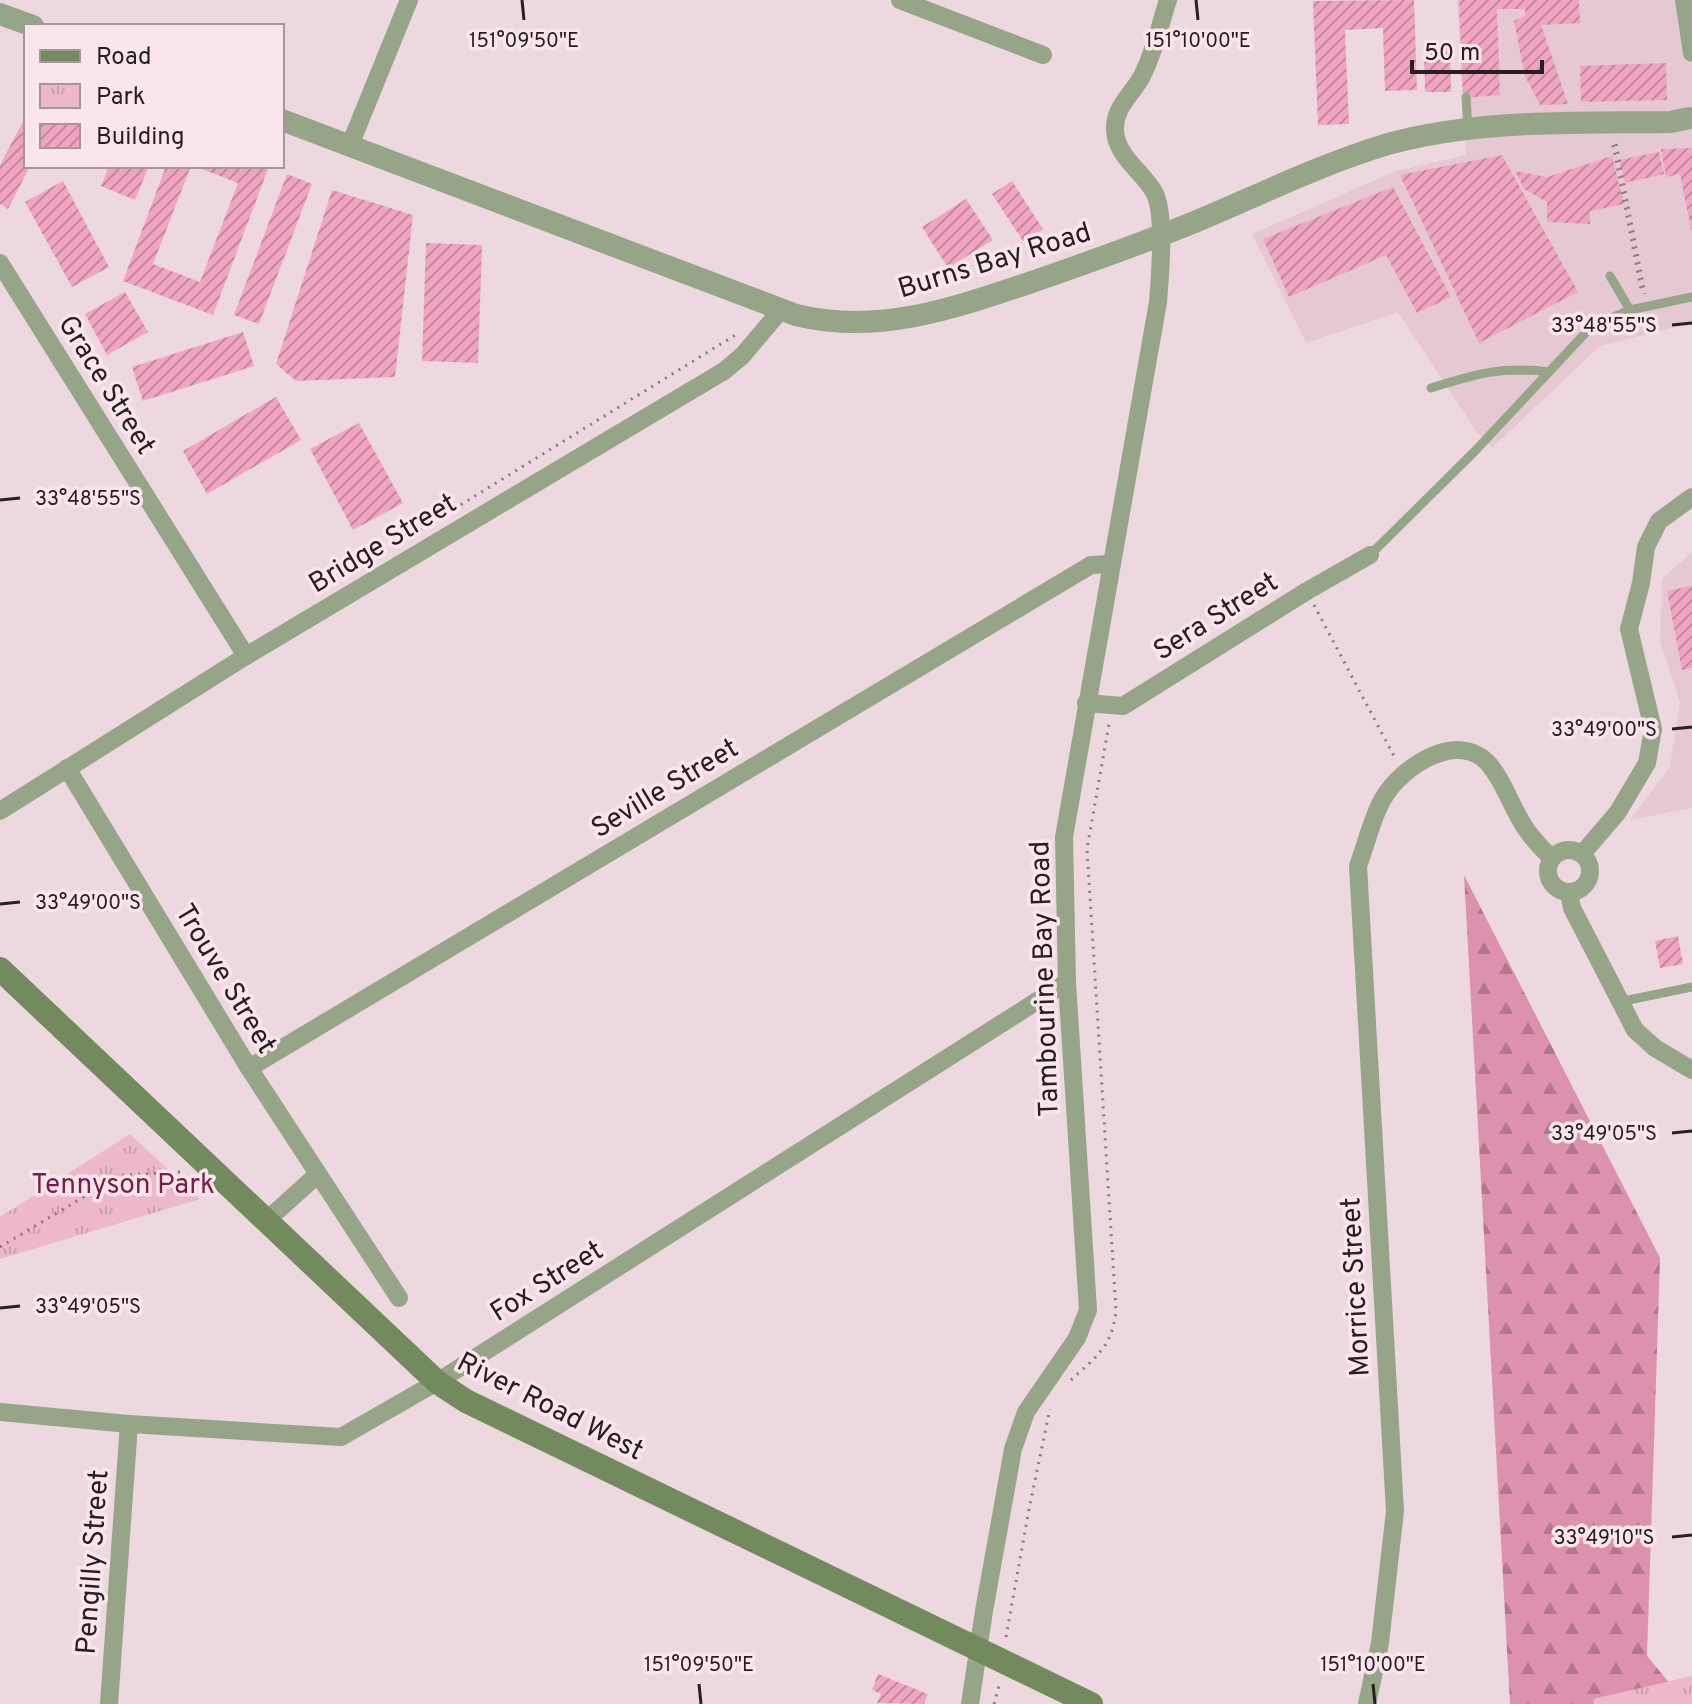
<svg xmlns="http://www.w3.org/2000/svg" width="1692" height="1704" font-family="Overpass,sans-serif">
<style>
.built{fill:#e5c8d2}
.forest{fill:url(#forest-firs)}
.park{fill:url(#park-tufts)}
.building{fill:url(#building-hatch)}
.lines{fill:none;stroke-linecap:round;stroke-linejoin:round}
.path{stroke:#887a7f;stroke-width:3;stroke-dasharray:2 6;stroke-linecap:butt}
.service{stroke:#96a588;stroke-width:9}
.minor{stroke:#96a588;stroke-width:18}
.tertiary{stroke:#96a588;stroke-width:22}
.secondary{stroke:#73895e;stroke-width:24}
.ticks{fill:none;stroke:#272022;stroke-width:3}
.labels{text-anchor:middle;stroke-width:7;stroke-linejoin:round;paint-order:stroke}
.street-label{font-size:28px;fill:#272022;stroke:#fae5ec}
.park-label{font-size:28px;fill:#771f4a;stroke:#fae5ec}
.ticks-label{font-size:20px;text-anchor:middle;fill:#272022;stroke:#fae5ec;stroke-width:7;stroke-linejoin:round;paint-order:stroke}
</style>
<defs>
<pattern id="forest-firs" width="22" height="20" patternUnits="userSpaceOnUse" patternTransform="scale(2)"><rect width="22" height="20" fill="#dc91ae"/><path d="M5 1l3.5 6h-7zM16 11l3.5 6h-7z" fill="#b2768d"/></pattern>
<pattern id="park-tufts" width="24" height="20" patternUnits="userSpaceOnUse" patternTransform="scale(2)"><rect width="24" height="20" fill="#eeb8cb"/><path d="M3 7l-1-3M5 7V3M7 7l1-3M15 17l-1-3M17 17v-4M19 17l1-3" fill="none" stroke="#cc9eae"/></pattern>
<pattern id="building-hatch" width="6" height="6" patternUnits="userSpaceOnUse" patternTransform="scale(2)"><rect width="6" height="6" fill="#f2a5c3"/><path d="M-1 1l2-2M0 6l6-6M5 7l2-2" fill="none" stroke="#c4869e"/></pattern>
</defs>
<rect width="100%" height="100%" fill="#edd8df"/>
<g class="built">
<polygon points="1457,0 1692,0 1692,323 1600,346 1492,448 1476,431 1398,312 1306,343 1252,234 1396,171 1466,155"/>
<polygon points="1692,552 1692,808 1630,820 1670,767 1680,702 1660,642 1662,579"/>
</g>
<polygon class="forest" points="1464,875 1660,1258 1647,1656 1687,1704 1510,1704"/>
<g class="park">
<polygon points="130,1134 200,1199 0,1259 0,1217"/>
<polygon points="1692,1676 1692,1704 1594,1704 1593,1699"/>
</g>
<g class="building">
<polygon points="1414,0 1417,90 1385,91 1383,28 1345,30 1349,124 1318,125 1313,1"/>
<polygon points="1459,0 1579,0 1580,23 1541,25 1568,104 1540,105 1525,76 1514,21 1525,16 1525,9 1497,9 1500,95 1463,98"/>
<polygon points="1450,46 1451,92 1425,92 1424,47"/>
<polygon points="1666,63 1667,100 1581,102 1580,66"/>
<polygon points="26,116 26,166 30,166 8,209 0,204 0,165"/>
<polygon points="1692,148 1692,228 1691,229 1680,174 1666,177 1661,149"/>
<polygon points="1659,152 1664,174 1625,183 1619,160"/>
<polygon points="1502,155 1578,292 1479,343 1400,175"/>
<polygon points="1612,156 1624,204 1590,211 1590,224 1547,222 1547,202 1524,189 1515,171 1547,177"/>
<polygon points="109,166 149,166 135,200 101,186"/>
<polygon points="166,166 191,166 153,264 200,282 238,183 194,166 260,166 268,169 213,315 123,281"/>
<polygon points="287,174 312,184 259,324 234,315"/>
<polygon points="63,181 109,267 72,287 25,202"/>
<polygon points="1012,181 1043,229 1023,241 992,194"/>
<polygon points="1393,187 1451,297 1417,313 1386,255 1289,297 1263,239"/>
<polygon points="332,190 413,215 395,377 296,381 276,364"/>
<polygon points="966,199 993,240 948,268 922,227"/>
<polygon points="426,243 482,245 478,363 422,361"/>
<polygon points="125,292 148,332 107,355 85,314"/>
<polygon points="243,332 254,366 143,401 132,367"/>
<polygon points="276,397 301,440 207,494 183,451"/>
<polygon points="359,423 403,503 353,530 310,449"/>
<polygon points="1692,586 1692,668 1682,670 1667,591"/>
<polygon points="1678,936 1683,964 1660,968 1655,941"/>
<polygon points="878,1674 928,1694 924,1704 877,1703 881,1694 872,1690"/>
</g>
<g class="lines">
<g class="path">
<polyline points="1616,144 1645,294"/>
<polyline points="1613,145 1642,294"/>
<polyline points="420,530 737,334"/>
<polyline points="1314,605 1395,758"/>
<polyline points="0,1247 87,1195 107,1176 182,1172"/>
<path d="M 1071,1380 C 1096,1357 1112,1347 1116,1311 L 1087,849 L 1109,724"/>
<polyline points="1006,1637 1029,1509 1050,1409"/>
<polyline points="994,1704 1000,1682"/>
</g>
<g class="service">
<polyline points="1466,97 1468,130"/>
<polyline points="1610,276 1630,310"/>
<path d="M 1431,388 C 1476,374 1501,366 1549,372"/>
<polyline points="1370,555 1475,451 1591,327 1630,310 1692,297"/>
<polyline points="1619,1002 1692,987"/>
</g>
<g class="minor">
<polyline points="900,0 1043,55"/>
<polyline points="1684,0 1692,53"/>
<polyline points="350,145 409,0"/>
<polyline points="0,263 246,656"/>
<polyline points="1086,703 1123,706 1307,591 1370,555"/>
<polyline points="67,768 249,1068 399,1298"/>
<polyline points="0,811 246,656 724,371 742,356 781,310"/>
<circle cx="1569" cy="871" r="21"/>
<polyline points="1582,854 1618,812 1647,763 1653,729 1629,629 1641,583 1646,547 1659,521 1692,497"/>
<polyline points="1569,893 1572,908 1635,1030 1655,1048 1692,1070"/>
<polyline points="249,1068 1091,565 1110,564"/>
<polyline points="266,1221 318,1174"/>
<polyline points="0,1412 129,1424 341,1437 437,1382 1067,982"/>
<polyline points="109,1704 129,1424"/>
<path d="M 970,1704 L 984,1611 L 1013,1449 L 1026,1412 L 1077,1338 L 1088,1310 L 1067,982 L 1064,837 L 1158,302 C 1160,276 1166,213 1154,192 C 1142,171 1116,156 1115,130 C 1114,107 1132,95 1142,76 C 1154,53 1160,25 1168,0"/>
<path d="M 1367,1704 L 1380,1643 L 1395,1511 L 1358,866 C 1366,845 1373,814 1384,797 C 1402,767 1456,731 1487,762 C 1503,779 1511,806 1524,826 C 1531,838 1542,848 1551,858"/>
</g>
<g class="tertiary">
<polyline points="0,14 33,26"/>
<path d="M 282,120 L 796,315 C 877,335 951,309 1026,284 C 1084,264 1141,244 1197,221 C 1259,195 1324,163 1388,144 C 1478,119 1578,123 1671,122 L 1689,118"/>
</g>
<polyline class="secondary" points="0,969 437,1382 466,1401 1091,1704"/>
</g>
<path class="ticks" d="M 522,0 L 524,20M 1196,0 L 1198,20M 1672,325 L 1692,323M 0,500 L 20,498M 1672,729 L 1692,727M 0,904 L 20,902M 1672,1133 L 1692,1131M 0,1308 L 20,1306M 1672,1537 L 1692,1535M 699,1684 L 701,1704M 1373,1684 L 1375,1704"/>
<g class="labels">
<g class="street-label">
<text transform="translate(994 259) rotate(-17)" y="10">Burns Bay Road</text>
<text transform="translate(108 384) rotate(58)" y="10">Grace Street</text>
<text transform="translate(382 542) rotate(-31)" y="10">Bridge Street</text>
<text transform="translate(1215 615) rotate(-32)" y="10">Sera Street</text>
<text transform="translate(664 787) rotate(-31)" y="10">Seville Street</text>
<text transform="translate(227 978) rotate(59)" y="10">Trouve Street</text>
<text transform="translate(1043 979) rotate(-92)" y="10">Tambourine Bay Road</text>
<text transform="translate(546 1280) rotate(-32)" y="10">Fox Street</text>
<text transform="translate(1354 1287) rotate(-93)" y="10">Morrice Street</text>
<text transform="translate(551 1405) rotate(27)" y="10">River Road West</text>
<text transform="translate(91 1562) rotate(-86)" y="10">Pengilly Street</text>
</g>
<g class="park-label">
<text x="123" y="1193">Tennyson Park</text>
</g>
</g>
<g class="ticks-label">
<text x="524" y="47">151°09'50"E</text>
<text x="1198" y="47">151°10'00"E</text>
<text x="1604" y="332">33°48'55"S</text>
<text x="88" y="505">33°48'55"S</text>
<text x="1604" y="736">33°49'00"S</text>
<text x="88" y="909">33°49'00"S</text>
<text x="1604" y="1140">33°49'05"S</text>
<text x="88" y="1313">33°49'05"S</text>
<text x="1604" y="1544">33°49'10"S</text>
<text x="699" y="1671">151°09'50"E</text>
<text x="1373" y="1671">151°10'00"E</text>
</g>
<rect x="24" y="24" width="260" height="144" fill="#fae5ec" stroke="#a6969b" stroke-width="2"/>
<rect x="40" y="50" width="40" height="12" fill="#73895e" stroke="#a6969b" stroke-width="2"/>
<text x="96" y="64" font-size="24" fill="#272022">Road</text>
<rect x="40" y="84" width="40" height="24" fill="url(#park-tufts)" stroke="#a6969b" stroke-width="2"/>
<text x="96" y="104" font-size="24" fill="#272022">Park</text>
<rect x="40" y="124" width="40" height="24" fill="url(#building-hatch)" stroke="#a6969b" stroke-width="2"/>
<text x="96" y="144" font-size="24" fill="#272022">Building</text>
<path d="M1412 60v12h130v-12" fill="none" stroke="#272022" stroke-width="4"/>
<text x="1424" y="60" font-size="24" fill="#272022" stroke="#fae5ec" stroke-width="6" paint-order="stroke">50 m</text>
</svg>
